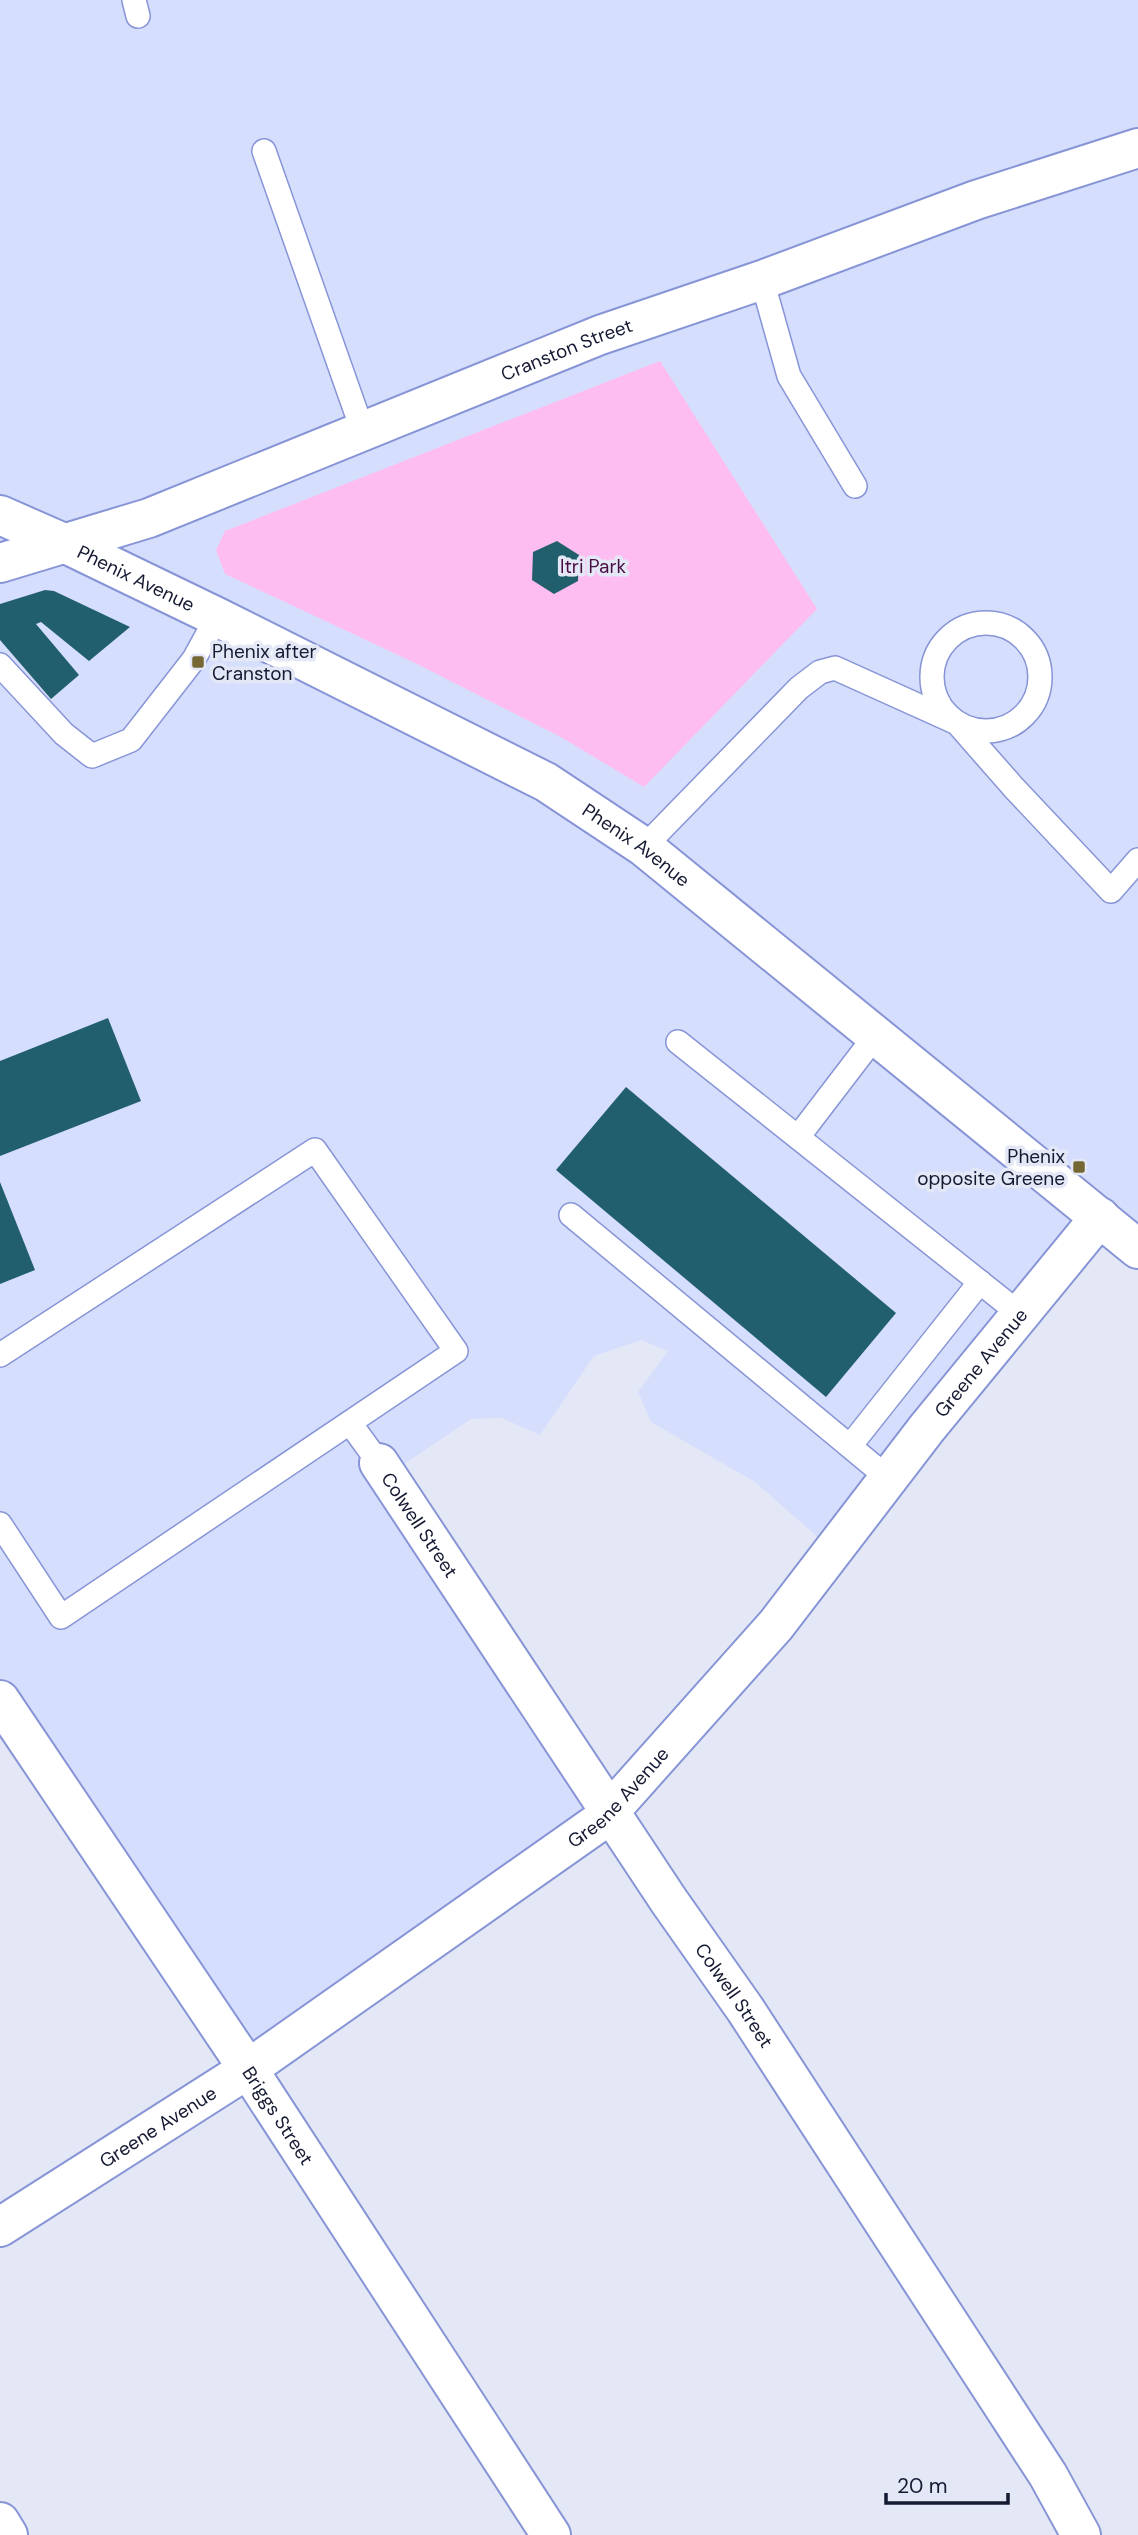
<svg xmlns="http://www.w3.org/2000/svg" width="1138" height="2535" font-family="'DM Sans',sans-serif">
<style>
.built{fill:#d6defd}
.green{fill:#febdf0}
.building{fill:#225f6c}
.lines{fill:none;stroke-linecap:round;stroke-linejoin:round}
.lane-casing{stroke:#8795d7;stroke-width:26}
.street-casing{stroke:#8795d7;stroke-width:42}
.secondary-casing{stroke:#8795d7;stroke-width:42}
.primary-casing{stroke:#8795d7;stroke-width:42}
.lane{stroke:#fff;stroke-width:23}
.street{stroke:#fff;stroke-width:38}
.secondary{stroke:#fff;stroke-width:38}
.primary{stroke:#fff;stroke-width:38}
.poi-dot{fill:#756734;stroke:#e4e8f6;stroke-width:2.5}
.labels{text-anchor:middle;stroke-width:7;stroke-linejoin:round;paint-order:stroke}
.street-label{font-size:19px;fill:#151a33;stroke:#e4e8f6}
.park-label{font-size:19px;fill:#490d41;stroke:#e4e8f6}
.poi-label{font-size:19px;fill:#151a33;stroke:#e4e8f6;text-anchor:start}
</style>
<rect width="100%" height="100%" fill="#e4e8f6"/>
<polygon class="built" points="0,0 1138,0 1138,1232 1113,1211 829,1547 755,1482 651,1422 638,1392 668,1351 641,1340 594,1356 540,1435 502,1418 471,1419 388,1475 600,1798 255,2064 0,1701"/>
<polygon class="green" points="660,361 817,609 644,787 559,736 413,662 225,574 216,550 225,531"/>
<g class="building">
<polygon points="557,541 579,555 578,581 554,594 532,580 533,552"/>
<polygon points="45,590 54,591 130,627 89,661 41,622 36,624 79,675 51,699 0,640 0,604"/>
<polygon points="108,1018 141,1101 0,1156 0,1061"/>
<polygon points="626,1087 896,1313 826,1397 556,1170"/>
<polygon points="0,1182 35,1270 0,1284"/>
</g>
<g class="lines">
<defs>
<g id="lane">
<polyline points="134,0 138,16"/>
<polyline points="264,151 362,429"/>
<polyline points="762,280 789,376 855,486"/>
<circle cx="986" cy="677" r="54"/>
<polyline points="0,665 64,734 92,756 131,740 194,659 217,617"/>
<polyline points="644,847 799,688 820,672 835,668 957,723 1014,788 1111,891 1138,860"/>
<polyline points="678,1042 1020,1314"/>
<polyline points="798,1137 876,1035"/>
<polyline points="571,1215 888,1478"/>
<polyline points="0,1355 315,1150 456,1351 61,1617 0,1524"/>
<polyline points="350,1423 379,1463"/>
<polyline points="850,1446 980,1282"/>
</g>
<g id="street">
<path id="s1" d="M 379,1463 L 669,1901 L 745,2009 L 1048,2475 L 1081,2535"/>
<path id="s2" d="M 0,1700 L 248,2069 L 551,2535"/>
<path id="s3" d="M 0,2227 L 248,2069 L 602,1820 L 776,1625 L 927,1428 L 1100,1217"/>
<polyline points="0,2522 8,2535"/>
</g>
<g id="secondary">
<path id="s4" d="M 0,563 L 149,518 L 600,335 L 762,280 L 976,200 L 1138,148"/>
</g>
<g id="primary">
<path id="s5" d="M 0,515 L 66,544 L 217,617 L 546,782 L 644,847 L 1138,1249"/>
</g>
</defs>
<use href="#lane" class="lane-casing"/>
<use href="#street" class="street-casing"/>
<use href="#secondary" class="secondary-casing"/>
<use href="#primary" class="primary-casing"/>
<use href="#lane" class="lane"/>
<use href="#street" class="street"/>
<use href="#secondary" class="secondary"/>
<use href="#primary" class="primary"/>
</g>
<g class="poi-dot">
<rect x="191" y="655" width="14" height="14" rx="3.5"/>
<rect x="1072" y="1160" width="14" height="14" rx="3.5"/>
</g>
<g class="labels">
<g class="street-label">
<text dy="7" stroke="none"><textPath href="#s4" startOffset="606">Cranston Street</textPath></text>
<text dy="7" stroke="none"><textPath href="#s5" startOffset="150">Phenix Avenue</textPath></text>
<text dy="7" stroke="none"><textPath href="#s5" startOffset="718">Phenix Avenue</textPath></text>
<text dy="7" stroke="none"><textPath href="#s3" startOffset="1321">Greene Avenue</textPath></text>
<text dy="7" stroke="none"><textPath href="#s1" startOffset="74">Colwell Street</textPath></text>
<text dy="7" stroke="none"><textPath href="#s3" startOffset="754">Greene Avenue</textPath></text>
<text dy="7" stroke="none"><textPath href="#s1" startOffset="640">Colwell Street</textPath></text>
<text dy="7" stroke="none"><textPath href="#s2" startOffset="500">Briggs Street</textPath></text>
<text dy="7" stroke="none"><textPath href="#s3" startOffset="187">Greene Avenue</textPath></text>
</g>
<g class="park-label">
<text x="593" y="573">Itri Park</text>
</g>
<g class="poi-label">
<text x="212" y="658">Phenix after<tspan x="212" dy="22">Cranston</tspan></text>
<text x="1065" y="1163" text-anchor="end">Phenix<tspan x="1065" dy="22">opposite Greene</tspan></text>
</g>
</g>
<path d="M886 2493v10h122v-10" fill="none" stroke="#151a33" stroke-width="3.5"/>
<text x="897" y="2493" font-size="21" fill="#151a33" stroke="#e4e8f6" stroke-width="5" paint-order="stroke">20 m</text>
</svg>
